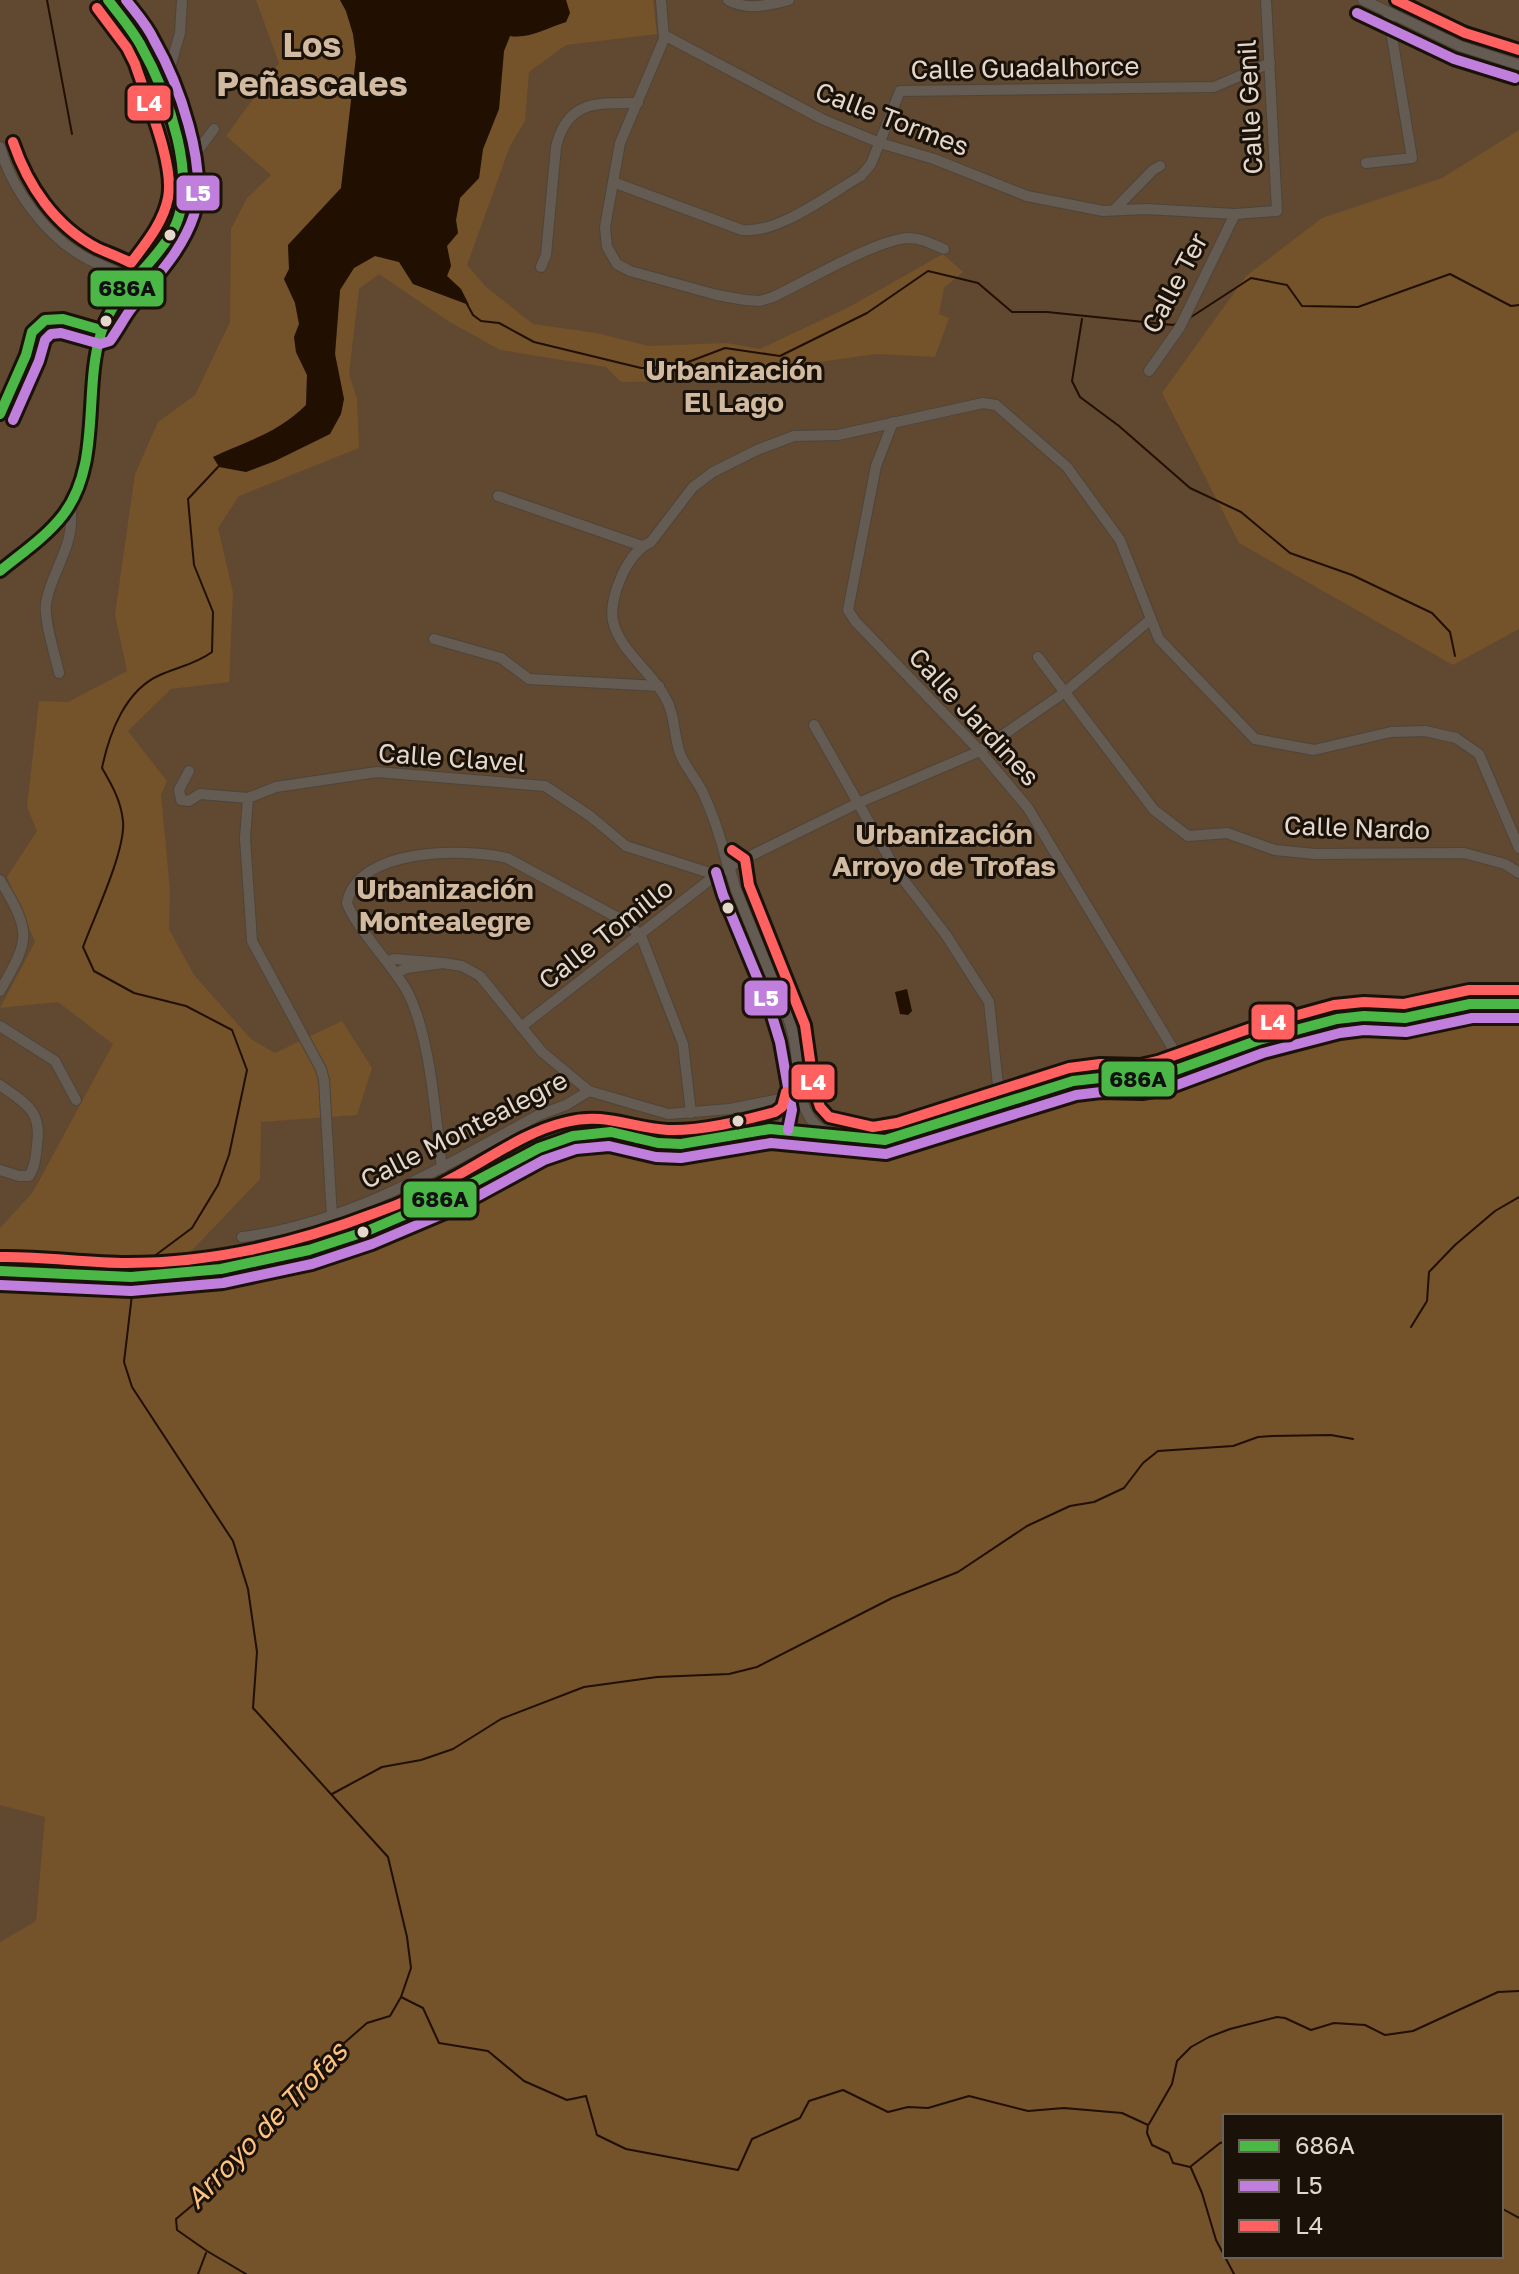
<svg xmlns="http://www.w3.org/2000/svg" width="1519" height="2274" font-family="'Golos Text',sans-serif">
<style>
.green{fill:#604930;fill-rule:evenodd}
.forest{fill:#74522a;fill-rule:evenodd}
.water{fill:#210f02}
.lines{fill:none;stroke-linecap:round;stroke-linejoin:round}
.stream{stroke:#210f02;stroke-width:2}
.minor-casing{stroke:#4d443a;stroke-width:12}
.minor{stroke:#645c53;stroke-width:10}
.bus-1-casing{stroke:#1a1209;stroke-width:16}
.bus-2-casing{stroke:#1a1209;stroke-width:16}
.bus-3-casing{stroke:#1a1209;stroke-width:16}
.bus-1{stroke:#4ab747;stroke-width:10}
.bus-2{stroke:#c07fdc;stroke-width:10}
.bus-3{stroke:#ff6060;stroke-width:10}
.bus-dot{fill:#e4d7cb;stroke:#1a1209;stroke-width:3}
.labels{text-anchor:middle;stroke-width:6;stroke-linejoin:round;paint-order:stroke}
.street-label{font-size:26px;fill:#e4d7cb;stroke:#1a1209}
.neighbourhood-label{font-size:28px;font-weight:bold;fill:#d2baa1;stroke:#1a1209}
.water-label{font-size:28px;font-style:italic;fill:#fec280;stroke:#1a1209}
.district-label{font-size:34px;font-weight:bold;fill:#d2baa1;stroke:#1a1209}
.line-badge{stroke:#1a1209;stroke-width:3}
.badge-label{font-size:22px;text-anchor:middle;font-weight:bold;fill:#fff}
.pale-badge-label{font-size:22px;text-anchor:middle;font-weight:bold;fill:#111}
</style>
<rect width="100%" height="100%" fill="#30261a"/>
<path class="green" d="M 0,0 L 1519,0 L 1519,2274 L 0,2274 ZM 1225,2116 L 1501,2116 L 1501,2256 L 1225,2256 Z"/>
<g class="forest">
<path d="M 256,0 L 340,0 L 346,11 L 353,34 L 356,57 L 341,189 L 288,245 L 289,269 L 284,279 L 295,303 L 299,325 L 294,337 L 296,352 L 307,375 L 306,405 C 283,427 260,438 230,449 L 246,472 L 275,461 L 330,434 L 344,399 L 335,354 L 340,290 L 354,268 L 375,256 L 399,262 L 413,284 L 469,304 L 461,289 L 447,276 L 451,266 L 447,246 L 458,233 L 456,220 L 460,198 L 479,178 L 483,149 L 499,109 L 504,51 L 510,36 C 530,39 546,28 566,22 L 569,13 L 566,0 L 653,0 L 657,34 L 566,45 L 529,72 L 525,121 L 510,146 L 467,265 L 485,286 L 533,324 L 596,333 L 649,346 L 727,343 L 760,349 L 849,307 L 943,254 L 963,272 L 944,288 L 939,314 L 949,318 L 935,357 L 876,354 L 791,366 L 723,366 L 695,381 L 621,382 L 606,367 L 500,350 L 448,321 L 379,274 L 359,289 L 349,374 L 357,399 L 359,448 L 239,496 L 218,528 L 233,592 L 229,682 L 171,689 L 128,731 L 167,781 L 161,795 L 170,890 L 169,929 L 194,975 L 251,1039 L 275,1053 L 342,1021 L 372,1068 L 357,1115 L 261,1122 L 260,1179 L 178,1265 L 0,1255 L 0,1228 L 33,1192 L 113,1044 L 58,1002 L 0,1008 L 35,942 L 7,877 L 37,831 L 27,807 L 39,701 L 68,702 L 127,671 L 115,614 L 135,474 L 158,422 L 195,395 L 230,322 L 231,229 L 247,198 L 271,175 L 226,136 L 279,63 Z"/>
<polygon points="1519,130 1519,629 1453,665 1239,543 1162,393 1246,276 1322,218 1442,178"/>
<path d="M 1477,1009 L 1519,1011 L 1519,2274 L 0,2274 L 0,1942 L 36,1921 L 45,1817 L 0,1805 L 0,1285 L 158,1281 L 265,1270 L 359,1247 L 580,1147 L 876,1152 L 1071,1086 L 1147,1088 L 1337,1025 L 1397,1028 ZM 1225,2116 L 1501,2116 L 1501,2256 L 1225,2256 Z"/>
</g>
<g class="water">
<path d="M 340,0 L 566,0 L 570,13 L 566,22 C 546,28 530,39 510,36 L 504,51 L 499,109 L 483,149 L 479,178 L 460,198 L 456,220 L 458,233 L 447,246 L 451,266 L 447,276 L 461,289 L 469,305 L 413,284 L 399,262 L 375,256 L 354,268 L 340,290 L 335,354 L 344,399 L 341,414 L 330,434 L 275,461 L 246,472 L 219,467 L 213,457 C 248,440 277,434 306,405 L 307,375 L 296,352 L 294,337 L 299,324 L 295,303 L 284,279 L 289,269 L 288,245 L 341,188 L 356,57 L 353,34 L 346,11 Z"/>
<polygon points="907,989 912,1011 908,1015 900,1014 895,992"/>
</g>
<g class="lines">
<g class="stream">
<polyline points="47,0 72,134"/>
<polyline points="467,304 473,315 481,321 499,323 534,342 641,368 675,367 725,348 780,356 867,313 928,271 978,283 1012,312 1047,312 1173,325 1178,323"/>
<polyline points="1082,319 1072,381 1080,397 1119,426 1190,488 1241,512 1290,553 1352,575 1432,613 1450,632 1455,656"/>
<polyline points="1188,319 1251,278 1287,285 1302,306 1358,307 1450,274 1511,306 1519,305"/>
<path d="M 141,1266 L 192,1228 L 218,1185 L 229,1155 L 247,1070 L 232,1030 L 186,1006 L 134,993 L 94,971 L 83,947 C 94,917 126,850 123,821 C 121,801 112,785 102,768 C 109,734 125,690 160,675 C 178,667 196,664 212,652 L 213,612 L 194,565 L 188,499 L 218,467"/>
<polyline points="133,1286 124,1362 132,1387 233,1541 248,1589 257,1652 253,1708 388,1857 407,1937 411,1968 401,1997 390,2016 367,2023 311,2072 292,2105 229,2165 208,2192 176,2219 177,2230 207,2251 246,2274"/>
<polyline points="1411,1327 1427,1301 1429,1272 1455,1245 1495,1211 1519,1197"/>
<polyline points="332,1794 382,1767 421,1760 453,1749 501,1719 584,1687 657,1677 729,1674 757,1667 892,1598 958,1572 1027,1526 1070,1506 1094,1502 1124,1488 1143,1463 1158,1451 1233,1446 1258,1437 1272,1436 1331,1435 1353,1439"/>
<polyline points="401,1997 423,2008 439,2043 488,2051 524,2081 567,2100 586,2096 597,2135 626,2149 738,2170 752,2139 800,2118 809,2101 843,2090 888,2112 908,2107 928,2108 969,2096 1028,2111 1064,2108 1122,2113 1148,2125 1147,2133 1152,2145 1169,2153 1173,2163 1190,2167 1220,2143 1225,2142"/>
<polyline points="1149,2124 1172,2084 1177,2061 1191,2047 1209,2037 1230,2029 1277,2017 1285,2018 1311,2030 1334,2023 1365,2025 1385,2035 1413,2031 1498,1992 1519,1991"/>
<polyline points="1191,2168 1202,2193 1216,2240 1234,2274"/>
<polyline points="1501,2208 1519,2218"/>
<polyline points="198,2274 206,2253"/>
</g>
<defs>
<g id="minor">
<path d="M 661,0 L 664,39 L 620,143 L 605,227 L 607,247 L 617,264 L 630,271 L 717,295 L 745,300 L 760,301 L 773,297 C 805,282 877,239 909,238 C 922,238 932,244 944,249"/>
<path d="M 728,0 C 747,11 769,5 789,0"/>
<polyline points="1363,0 1460,46 1519,65"/>
<polyline points="664,35 822,119 880,143 934,159 1027,196 1103,211 1146,209 1235,214 1277,211 1266,0"/>
<polyline points="157,80 169,71 180,33 182,0"/>
<path d="M 0,147 C 12,190 47,238 88,259 C 103,267 120,271 134,281"/>
<polyline points="182,163 193,157 214,129"/>
<polyline points="1366,163 1412,158 1388,13"/>
<path d="M 613,182 L 742,230 C 779,234 829,194 861,176 L 871,164 L 900,91 L 1214,87 L 1270,63"/>
<polyline points="1114,210 1153,170 1160,166"/>
<path d="M 541,267 L 546,255 L 556,147 C 567,100 597,103 638,103"/>
<polyline points="1149,371 1180,327 1235,214"/>
<polyline points="0,414 26,355 32,332 45,320 63,319 101,330"/>
<polyline points="893,422 876,466 848,610 855,621 980,751 1028,808 1184,1067"/>
<polyline points="498,496 642,546"/>
<path d="M 0,571 C 24,551 54,532 70,505 C 97,459 85,383 101,332 C 112,294 151,267 171,234 C 180,218 185,200 184,182 C 184,152 156,69 140,44 C 131,28 119,14 108,0"/>
<polyline points="434,639 501,658 529,679 659,686"/>
<polyline points="1038,657 1154,810 1188,836 1227,833 1275,850 1315,854 1464,853 1505,864 1519,873"/>
<path d="M 59,673 C 55,654 44,622 46,603 C 52,568 77,545 70,505"/>
<polyline points="814,725 896,870 946,935 989,1002 1000,1104"/>
<polyline points="189,771 179,790 181,800 189,801 200,794 248,798"/>
<polyline points="732,865 856,804 980,751 1065,692 1151,619"/>
<path d="M 0,880 C 32,933 30,939 0,991"/>
<polyline points="388,961 394,959 443,963 407,968 396,973"/>
<polyline points="443,963 462,966 480,976 542,1052 589,1091"/>
<polyline points="0,1026 55,1061 76,1100"/>
<polyline points="521,1027 716,875"/>
<path d="M 0,1085 C 26,1104 42,1110 37,1145 C 36,1156 35,1167 29,1176 L 19,1176 L 0,1170"/>
<path d="M 777,1127 C 792,1121 796,1110 800,1095"/>
<polyline points="866,1141 900,1137 1073,1081 1100,1078 1141,1079 1162,1075 1259,1040 1337,1019 1364,1016 1405,1018 1427,1015 1470,1004 1519,1004"/>
<path d="M 872,1141 L 822,1130 C 795,1112 800,1073 795,1045 C 792,1023 782,1002 773,981 C 761,951 748,920 736,890 L 730,870 L 732,865 L 727,863 C 721,839 714,816 703,793 C 697,780 687,769 681,756 C 673,737 676,715 665,697 C 651,671 619,650 613,621 C 608,598 628,551 651,542 L 693,487 L 713,472 L 757,450 L 794,436 L 838,435 L 983,403 L 996,405 L 1067,467 L 1120,540 L 1159,639 L 1255,739 L 1314,750 L 1391,732 L 1425,731 L 1456,738 L 1479,754 L 1519,848"/>
<path d="M 442,1168 C 435,1115 431,1037 407,991 C 392,964 355,927 347,903 C 357,847 466,848 507,858 L 624,921 L 641,936 L 683,1044 L 691,1113"/>
<path d="M 242,1237 C 351,1223 444,1166 539,1115 L 566,1105 L 589,1091 L 668,1114 L 730,1109 L 800,1095"/>
<polyline points="338,1241 332,1217 324,1080 321,1069 252,941 245,838 248,798 276,787 377,772 545,786 590,816 626,846 716,875 726,869"/>
<path d="M 0,1271 C 34,1269 68,1276 103,1277 C 148,1279 209,1273 253,1264 C 324,1250 394,1224 458,1191 C 496,1172 530,1145 572,1135 C 586,1132 600,1130 614,1132 C 636,1135 656,1146 679,1143 C 728,1137 773,1124 823,1134"/>
</g>
</defs>
<use href="#minor" class="minor-casing"/>
<use href="#minor" class="minor"/>
<defs>
<g id="bus-1">
<polyline points="0,414 26,355 32,332 45,320 63,319 101,330"/>
<path d="M 0,571 C 22,553 46,537 63,515 C 102,464 83,391 101,333 C 113,293 150,269 171,234 C 202,183 167,92 140,44 C 131,28 119,14 108,0"/>
<polyline points="0,1271 131,1277 221,1269 309,1250 367,1231 444,1198 539,1148 573,1136 611,1132 658,1143 681,1144 770,1129 885,1140 1073,1081 1100,1078 1141,1079 1162,1075 1259,1040 1337,1019 1364,1016 1405,1018 1470,1004 1519,1004"/>
</g>
<g id="bus-2">
<polyline points="1357,13 1454,59 1515,78"/>
<path d="M 13,420 L 39,361 L 45,340 L 51,334 L 61,333 L 100,344 L 110,341 C 117,331 123,320 130,310 C 153,280 182,252 194,215 C 209,167 178,82 154,40 C 147,25 136,13 126,0"/>
<polyline points="716,872 723,895 769,1006 780,1042 792,1110 788,1130"/>
<polyline points="0,1285 131,1291 223,1283 312,1264 372,1244 450,1211 544,1160 576,1149 609,1146 656,1157 681,1158 771,1143 886,1154 1076,1095 1101,1092 1142,1093 1166,1089 1263,1053 1340,1033 1364,1030 1406,1032 1472,1018 1519,1018"/>
</g>
<g id="bus-3">
<polyline points="1396,0 1465,33 1519,50"/>
<path d="M 13,142 C 28,186 55,226 97,248 C 108,253 120,257 131,263 C 146,243 163,223 168,198 C 175,165 146,98 135,64 L 127,48 L 97,8"/>
<polyline points="732,850 745,859 749,885 805,1025 814,1089 820,1107 829,1117 873,1127 897,1123 1069,1068 1100,1064 1140,1065 1158,1061 1254,1027 1334,1005 1364,1002 1404,1004 1469,990 1519,990"/>
<path d="M 0,1257 C 42,1256 85,1263 127,1263 C 211,1263 297,1243 375,1213 C 404,1203 431,1190 458,1175 C 493,1156 527,1131 566,1122 C 605,1112 631,1128 668,1130 C 702,1131 742,1121 775,1112 L 782,1107 L 786,1092"/>
</g>
</defs>
<use href="#bus-1" class="bus-1-casing"/>
<use href="#bus-2" class="bus-2-casing"/>
<use href="#bus-3" class="bus-3-casing"/>
<use href="#bus-1" class="bus-1"/>
<use href="#bus-2" class="bus-2"/>
<use href="#bus-3" class="bus-3"/>
</g>
<g class="bus-dot">
<circle cx="170" cy="235" r="7"/>
<circle cx="106" cy="321" r="7"/>
<circle cx="728" cy="908" r="7"/>
<circle cx="738" cy="1121" r="7"/>
<circle cx="363" cy="1232" r="7"/>
</g>
<g class="labels">
<g class="street-label">
<text transform="translate(1025 68) rotate(-1)" y="9">Calle Guadalhorce</text>
<text transform="translate(1250 107) rotate(-93)" y="9">Calle Genil</text>
<text transform="translate(892 119) rotate(21)" y="9">Calle Tormes</text>
<text transform="translate(1175 283) rotate(-62)" y="9">Calle Ter</text>
<text transform="translate(974 717) rotate(47)" y="9">Calle Jardines</text>
<text transform="translate(452 758) rotate(4)" y="9">Calle Clavel</text>
<text transform="translate(1357 828) rotate(2)" y="9">Calle Nardo</text>
<text transform="translate(606 934) rotate(-38)" y="9">Calle Tomillo</text>
<text transform="translate(464 1130) rotate(-27)" y="9">Calle Montealegre</text>
</g>
<g class="neighbourhood-label">
<text x="734" y="380">Urbanización<tspan x="734" dy="32">El Lago</tspan></text>
<text x="944" y="844">Urbanización<tspan x="944" dy="32">Arroyo de Trofas</tspan></text>
<text x="445" y="899">Urbanización<tspan x="445" dy="32">Montealegre</tspan></text>
</g>
<g class="water-label">
<text transform="translate(266 2125) rotate(-46)" y="10">Arroyo de Trofas</text>
</g>
<g class="district-label">
<text x="312" y="57">Los<tspan x="312" dy="39">Peñascales</tspan></text>
</g>
</g>
<g class="line-badge">
<rect x="126" y="84" width="46" height="38" rx="8" fill="#ff6060"/>
<rect x="175" y="174" width="46" height="38" rx="8" fill="#c07fdc"/>
<rect x="89" y="269" width="76" height="39" rx="8" fill="#4ab747"/>
<rect x="743" y="979" width="46" height="38" rx="8" fill="#c07fdc"/>
<rect x="1250" y="1003" width="46" height="38" rx="8" fill="#ff6060"/>
<rect x="1100" y="1060" width="76" height="38" rx="8" fill="#4ab747"/>
<rect x="790" y="1063" width="46" height="38" rx="8" fill="#ff6060"/>
<rect x="402" y="1180" width="76" height="39" rx="8" fill="#4ab747"/>
</g>
<g class="badge-label">
<text x="149" y="111">L4</text>
<text x="198" y="201">L5</text>
<text x="766" y="1006">L5</text>
<text x="1273" y="1030">L4</text>
<text x="813" y="1090">L4</text>
</g>
<g class="pale-badge-label">
<text x="127" y="296">686A</text>
<text x="1138" y="1087">686A</text>
<text x="440" y="1207">686A</text>
</g>
<rect x="1223" y="2114" width="280" height="144" fill="#1a1209" stroke="#6b6157" stroke-width="2"/>
<rect x="1239" y="2140" width="40" height="12" fill="#4ab747" stroke="#6b6157" stroke-width="2"/>
<text x="1295" y="2154" font-size="24" fill="#e4d7cb">686A</text>
<rect x="1239" y="2180" width="40" height="12" fill="#c07fdc" stroke="#6b6157" stroke-width="2"/>
<text x="1295" y="2194" font-size="24" fill="#e4d7cb">L5</text>
<rect x="1239" y="2220" width="40" height="12" fill="#ff6060" stroke="#6b6157" stroke-width="2"/>
<text x="1295" y="2234" font-size="24" fill="#e4d7cb">L4</text>
</svg>
